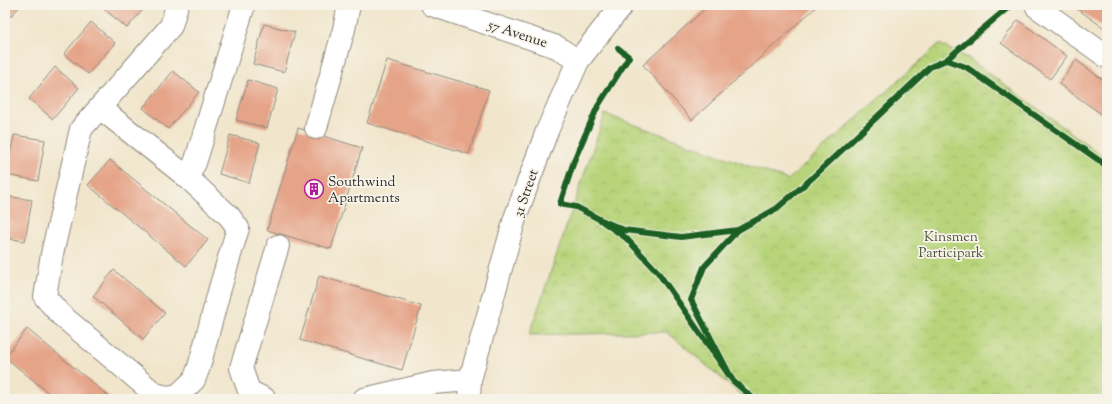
<svg xmlns="http://www.w3.org/2000/svg" width="1112" height="404" font-family="'Sorts Mill Goudy',serif">
<style>
.park{fill:url(#park-crowns);stroke:#728052}
.building{fill:#e5a387}
.lines{fill:none;stroke-linecap:round;stroke-linejoin:round}
.minor-casing{stroke:#8e887c;stroke-width:24}
.minor{stroke:#fff;stroke-width:22}
.cycleway-casing{stroke:#f7f3e8;stroke-width:8}
.cycleway{stroke:#1b5e20;stroke-width:6}
.labels{text-anchor:middle;stroke-width:3.5;stroke-linejoin:round;paint-order:stroke}
.street-label{font-size:14px;fill:#2b2b2b;stroke:#f7f3e8}
.poi-label{font-size:14px;fill:#2b2b2b;stroke:#f7f3e8;text-anchor:start}
.park-label{font-size:14px;fill:#4e553f;stroke:#f7f3e8}
</style>
<defs>
<pattern id="park-crowns" width="20" height="18" patternUnits="userSpaceOnUse"><rect width="20" height="18" fill="#b8d47a"/><path d="M2 6a3 3 0 1 1 6 0M12 15a3 3 0 1 1 6 0" fill="none" stroke="#9eb66a"/></pattern>
</defs>
<rect width="100%" height="100%" fill="#f7f3e8"/>
<filter id="ink" filterUnits="userSpaceOnUse"><feTurbulence type="fractalNoise" baseFrequency=".025" numOctaves="2"/><feDisplacementMap in="SourceGraphic" scale="8" xChannelSelector="R" yChannelSelector="G"/><feConvolveMatrix kernelMatrix="1 2 1 2 8 2 1 2 1" color-interpolation-filters="sRGB"/></filter>
<filter id="wash" filterUnits="userSpaceOnUse"><feTurbulence type="fractalNoise" baseFrequency=".012" numOctaves="4" result="noise"/><feDisplacementMap in="SourceGraphic" scale="16" xChannelSelector="R" yChannelSelector="G"/><feGaussianBlur stdDeviation="0.9" result="paint"/><feColorMatrix in="noise" values="0 0 0 0 0 0 0 0 0 0 0 0 0 0 0 0 0 1.4 0 .05"/><feComposite in="paint" operator="in"/></filter>
<g filter="url(#wash)">
<rect width="100%" height="100%" fill="#f1e6cc"/>
<polygon class="park" points="939,44 968,58 1107,159 1107,399 746,399 667,332 529,335 605,114 788,180"/>
<g id="blocks">
<g class="building">
<polygon points="5,5 21,5 10,17 5,13"/>
<polygon points="105,5 147,5 127,28 103,8"/>
<polygon points="709,5 816,5 817,6 692,120 643,65"/>
<polygon points="1072,5 1107,5 1107,24 1104,28"/>
<polygon points="1018,20 1067,56 1050,79 1001,43"/>
<polygon points="91,22 115,43 88,74 64,54"/>
<polygon points="264,24 295,32 284,72 253,64"/>
<polygon points="387,60 489,90 469,154 367,123"/>
<polygon points="1076,60 1107,83 1107,118 1059,84"/>
<polygon points="55,67 79,88 53,119 29,99"/>
<polygon points="173,71 199,92 168,129 143,108"/>
<polygon points="248,80 278,89 267,128 236,120"/>
<polygon points="298,128 362,148 331,249 267,230"/>
<polygon points="14,135 45,140 38,181 6,175"/>
<polygon points="230,135 260,143 249,183 219,174"/>
<polygon points="110,160 208,240 186,266 88,185"/>
<polygon points="5,196 32,200 25,241 5,238"/>
<polygon points="114,270 165,313 143,339 93,296"/>
<polygon points="319,276 421,306 402,370 300,340"/>
<polygon points="27,329 112,399 56,399 5,357"/>
</g>
</g>
</g>
<g filter="url(#ink)">
<use href="#blocks" fill-opacity="0" stroke="#8e887c" stroke-width="1"/>
<g class="lines">
<defs>
<g id="minor">
<polyline points="432,5 557,47 578,61"/>
<polyline points="1037,7 1107,57"/>
<polyline points="100,108 187,177 229,216 238,228 220,288 199,367 194,380 178,395 167,397 155,394 61,315 45,297 52,254 81,129 171,26 177,5"/>
<polyline points="316,128 344,29 349,5"/>
<polyline points="187,177 195,163 244,5"/>
<polyline points="265,399 249,391 241,368 278,246"/>
<polyline points="364,399 433,383 470,380"/>
<polyline points="469,399 470,380 515,218 547,131 578,61 622,5"/>
</g>
</defs>
<use href="#minor" class="minor-casing"/>
<use href="#minor" class="minor"/>
<defs>
<g id="cycleway">
<polyline points="946,60 1011,5"/>
<polyline points="599,219 576,207 560,204 575,158 598,106 629,57 618,48"/>
<polyline points="738,230 776,209 811,179 930,67 946,60 966,67 1107,166"/>
<polyline points="733,381 691,300 704,267 738,230 681,237 624,230 599,219 626,238 657,271 733,381 754,399"/>
</g>
</defs>
<use href="#cycleway" class="cycleway-casing"/>
<use href="#cycleway" class="cycleway"/>
</g>
</g>
<defs>
<symbol id="building-ring" viewBox="-11 -11 22 22"><circle r="9.5" fill="#f7f3e8" stroke="#b5179e" stroke-width="1.5"/><path d="M-4-6H4V6H1V3H-1V6H-4ZM-2.5-4.3h1.7v1.8h-1.7ZM.8-4.3h1.7v1.8H.8ZM-2.5-1h1.7V.8h-1.7ZM.8-1h1.7V.8H.8Z" fill="#b5179e"/></symbol>
</defs>
<g fill-rule="evenodd">
<use href="#building-ring" x="303" y="178" width="22" height="22"/>
</g>
<g class="labels">
<g class="street-label">
<text transform="translate(518 33) rotate(18)" y="5">57 Avenue</text>
<text transform="translate(525 193) rotate(-71)" y="5">31 Street</text>
</g>
<g class="poi-label">
<text x="328" y="186">Southwind<tspan x="328" dy="16">Apartments</tspan></text>
</g>
<g class="park-label">
<text x="951" y="241">Kinsmen<tspan x="951" dy="16">Participark</tspan></text>
</g>
</g>
<rect width="1112" height="404" fill="none" stroke="#f7f3e8" stroke-width="20"/>
</svg>
